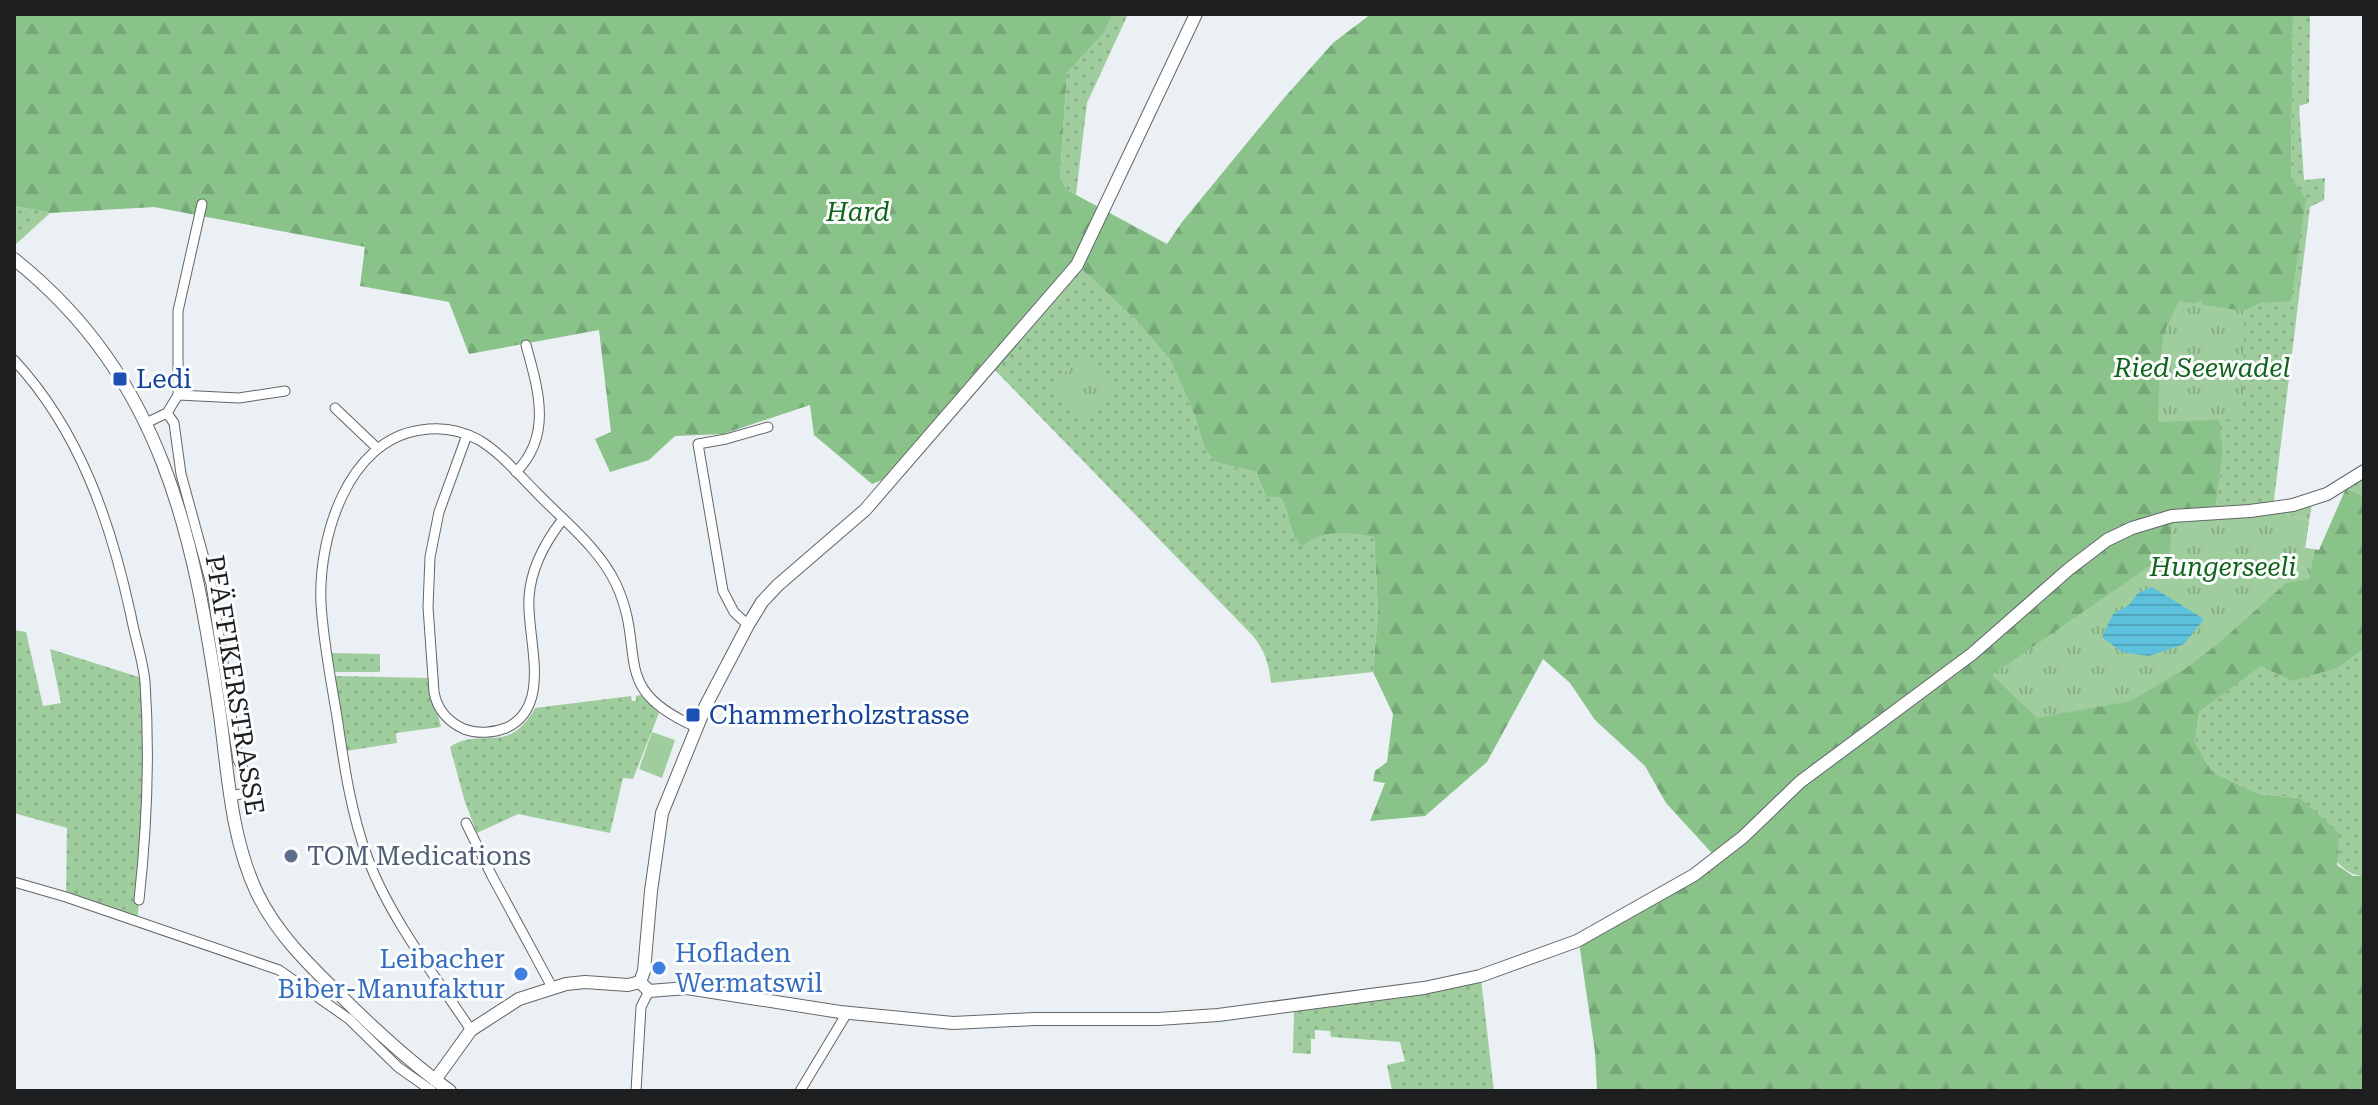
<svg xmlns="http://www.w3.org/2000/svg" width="2378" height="1105" font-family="'Roboto Serif',serif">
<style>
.grass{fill:url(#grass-dots)}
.forest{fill:url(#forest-firs)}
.park{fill:url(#park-tufts)}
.garden{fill:#9fcd9e}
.water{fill:url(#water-rules)}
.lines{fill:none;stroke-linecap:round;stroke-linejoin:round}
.street-casing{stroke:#626669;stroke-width:11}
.secondary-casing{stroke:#626669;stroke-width:14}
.street{stroke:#fff;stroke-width:9}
.secondary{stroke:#fff;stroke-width:12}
.transit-dot{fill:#1a4fb4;stroke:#fbfdfe;stroke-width:3}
.service-dot{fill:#5c6f8a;stroke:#fbfdfe;stroke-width:3}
.shop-dot{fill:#3f7fe0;stroke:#fbfdfe;stroke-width:3}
.labels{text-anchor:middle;stroke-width:6;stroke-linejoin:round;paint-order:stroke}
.park-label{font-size:26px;font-style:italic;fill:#11621a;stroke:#fbfdfe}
.transit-label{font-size:26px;fill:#164399;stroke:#fbfdfe;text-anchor:start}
.street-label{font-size:26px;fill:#1c1e1f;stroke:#fbfdfe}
.service-label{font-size:26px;fill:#4e5e75;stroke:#fbfdfe;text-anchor:start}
.shop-label{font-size:26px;fill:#366cbe;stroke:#fbfdfe;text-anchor:start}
</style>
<defs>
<pattern id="grass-dots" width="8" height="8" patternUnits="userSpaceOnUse" patternTransform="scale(2)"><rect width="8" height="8" fill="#9fcd9e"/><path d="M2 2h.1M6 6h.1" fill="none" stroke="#88b088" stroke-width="1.8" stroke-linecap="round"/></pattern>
<pattern id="forest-firs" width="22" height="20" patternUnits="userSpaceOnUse" patternTransform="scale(2)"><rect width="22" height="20" fill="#8ac389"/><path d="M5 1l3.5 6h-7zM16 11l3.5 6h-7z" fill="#76a776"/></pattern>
<pattern id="park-tufts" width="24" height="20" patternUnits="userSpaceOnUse" patternTransform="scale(2)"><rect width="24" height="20" fill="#9fcd9e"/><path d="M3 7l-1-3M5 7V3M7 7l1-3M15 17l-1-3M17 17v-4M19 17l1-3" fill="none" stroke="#88b088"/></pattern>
<pattern id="water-rules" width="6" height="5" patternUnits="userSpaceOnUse" patternTransform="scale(2)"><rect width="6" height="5" fill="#5dc1db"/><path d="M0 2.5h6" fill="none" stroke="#50a5bc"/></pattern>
</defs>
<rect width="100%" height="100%" fill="#ebf0f4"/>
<g class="grass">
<polygon points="1113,14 1128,14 1087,103 1076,195 1067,190 1060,177 1067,73 1104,33"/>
<polygon points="2293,14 2310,14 2309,103 2299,106 2304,180 2325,178 2324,200 2310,207 2273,508 2293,505 2364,471 2364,496 2346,488 2312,504 2309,521 2272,509 2215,512 2223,454 2183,307 2201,300 2218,322 2262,303 2291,177"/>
<polygon points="14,206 50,213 15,245 14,244"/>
<path d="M 1077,265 L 1135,319 L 1170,360 L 1195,416 L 1204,447 L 1215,462 L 1256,472 L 1266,497 L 1282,498 L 1294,537 L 1302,545 C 1325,528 1347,533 1374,537 L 1378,612 L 1373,672 L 1271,683 C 1269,664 1265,651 1253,636 L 991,366 Z"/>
<polygon points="14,630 26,632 43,706 61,703 50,649 145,679 142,877 137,921 66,897 67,828 14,813"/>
<path d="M 2364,649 L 2364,876 C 2333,876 2314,823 2300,798 L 2259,794 L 2212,772 L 2195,744 L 2199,712 L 2261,665 L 2340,667 Z"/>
<polygon points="331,653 380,654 380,672 335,672"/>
<polygon points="335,676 429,678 441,727 396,733 397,743 346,751"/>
<path d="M 641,695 L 659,713 L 633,779 L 623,778 L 610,833 L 518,814 L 477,833 L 465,802 L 450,747 C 481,726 508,757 535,708 L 631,696 L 632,701 L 636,701 L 636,696 Z"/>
<polygon points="1481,979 1494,1091 1392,1091 1387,1065 1405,1061 1400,1042 1331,1037 1330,1031 1315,1030 1315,1039 1311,1039 1311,1054 1293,1053 1294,1011"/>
</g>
<path class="forest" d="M 14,14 L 1113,14 L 1104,33 L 1067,73 L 1060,177 L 1067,190 L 1167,244 L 1182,222 L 1284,98 L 1333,43 L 1371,14 L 2293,14 L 2291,177 L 2306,199 L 2291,301 L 2262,303 L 2218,322 L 2207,316 L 2201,301 L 2183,307 L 2218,411 L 2223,454 L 2215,512 L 2309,521 L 2305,548 L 2319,550 L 2346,488 L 2364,496 L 2364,649 L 2340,667 L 2292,681 L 2261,666 L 2199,712 L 2195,743 L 2212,772 L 2259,794 L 2300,798 L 2339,833 L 2337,865 L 2353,876 L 2364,876 L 2364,1091 L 1597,1091 L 1595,1052 L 1580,949 L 1582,942 L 1720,862 L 1666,803 L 1645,766 L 1595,720 L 1570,683 L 1543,659 L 1487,762 L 1425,816 L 1370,821 L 1385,783 L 1373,781 L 1375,771 L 1387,762 L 1393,714 L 1373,672 L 1378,612 L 1374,537 C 1347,533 1325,528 1302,546 L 1294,537 L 1282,498 L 1266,497 L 1256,472 L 1215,462 L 1204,447 L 1195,416 L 1170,360 L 1135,319 L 1077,265 L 895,475 L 872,484 L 814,435 L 810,405 L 723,434 L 675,436 L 649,460 L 610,472 L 595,439 L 611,432 L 599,330 L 469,354 L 449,302 L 360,286 L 365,247 L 154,207 L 50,213 L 14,206 Z"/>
<g class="park">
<polygon points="2179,301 2244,311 2243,419 2158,422 2160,361 2164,332"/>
<polygon points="1080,357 1115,389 1080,417 1053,385"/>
<polygon points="2272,509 2309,521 2305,548 2315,550 2309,579 2286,583 2218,644 2185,669 2131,701 2037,718 1992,675 2170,552 2172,516"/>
</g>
<polygon class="garden" points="652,732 675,740 662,778 639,769"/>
<polygon class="water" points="2152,587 2204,619 2184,644 2149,656 2122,652 2102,637 2113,614 2129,605 2138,593"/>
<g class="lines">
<defs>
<g id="street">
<path d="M 14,360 C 80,431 111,523 131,616 C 135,638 143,660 145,682 C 150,755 147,827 139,900"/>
<polyline points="178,395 239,398 285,391"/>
<polyline points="335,408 377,448"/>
<polyline points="167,413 174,423 181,474 211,584 238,760 251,782 246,793 231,796"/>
<polyline points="146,423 167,413 178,395 178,311 202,204"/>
<path d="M 467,435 L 439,512 L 430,557 L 428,607 L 434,692 C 437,709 448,722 464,729 C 477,734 493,733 506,728 C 554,706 526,637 529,597 C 531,568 545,542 563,519"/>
<path d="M 516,472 C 553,435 538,389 526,345"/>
<polyline points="748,625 734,612 723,591 698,444 726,439 768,427"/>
<polyline points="466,823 492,876 552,987"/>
<polyline points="14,882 66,897 279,970 349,1019 398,1067 432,1091"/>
<path d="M 471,1030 C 437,979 389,916 368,859 C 351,814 344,765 337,717 C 331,680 323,641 321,603 C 318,539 347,440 421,430 C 440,427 461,430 479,440 C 501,453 519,475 537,493 C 564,521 599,548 616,584 C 648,653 607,688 696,727"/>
<polyline points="636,1091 641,1007 649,991"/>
<polyline points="800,1091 847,1013"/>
</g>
<g id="secondary">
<path d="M 14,259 C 164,379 194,536 220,715 C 228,774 231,838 257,893 C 277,934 308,964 340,995 C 375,1030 410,1062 450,1091"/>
<polyline points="640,982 649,991 687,988 840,1012 953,1023 1034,1019 1158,1019 1218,1015 1424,988 1480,976 1577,941 1694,875 1743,837 1800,782 1972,654 2069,569 2107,540 2132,528 2172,516 2250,511 2293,505 2327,494 2364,471"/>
<polyline points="640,982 644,971 651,891 662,813 706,705 748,625 762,602 778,585 865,510 1077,265 1196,14"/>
<polyline points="435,1080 471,1030 519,999 566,984 585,982 628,985 640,982"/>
</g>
</defs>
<use href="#street" class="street-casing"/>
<use href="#secondary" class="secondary-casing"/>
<use href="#street" class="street"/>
<use href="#secondary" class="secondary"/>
</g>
<g class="transit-dot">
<rect x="112" y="371" width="16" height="16" rx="4"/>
<rect x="685" y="707" width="16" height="16" rx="4"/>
</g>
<circle class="service-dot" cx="291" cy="856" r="8"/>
<g class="shop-dot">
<circle cx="659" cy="968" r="8"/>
<circle cx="521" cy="974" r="8"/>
</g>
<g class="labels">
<g class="park-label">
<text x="858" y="221">Hard</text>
<text x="2202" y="377">Ried Seewadel</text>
<text x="2223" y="576">Hungerseeli</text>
</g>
<g class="transit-label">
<text x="136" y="388">Ledi</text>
<text x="709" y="724">Chammerholzstrasse</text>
</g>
<g class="street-label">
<text transform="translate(235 685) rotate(81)" y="9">PFÄFFIKERSTRASSE</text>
</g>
<g class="service-label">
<text x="307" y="865">TOM Medications</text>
</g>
<g class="shop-label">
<text x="675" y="962">Hofladen<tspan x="675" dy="30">Wermatswil</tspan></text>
<text x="505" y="968" text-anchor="end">Leibacher<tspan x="505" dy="30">Biber-Manufaktur</tspan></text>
</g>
</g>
<rect width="2378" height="1105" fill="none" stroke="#1c1e1f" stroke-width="32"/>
</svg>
